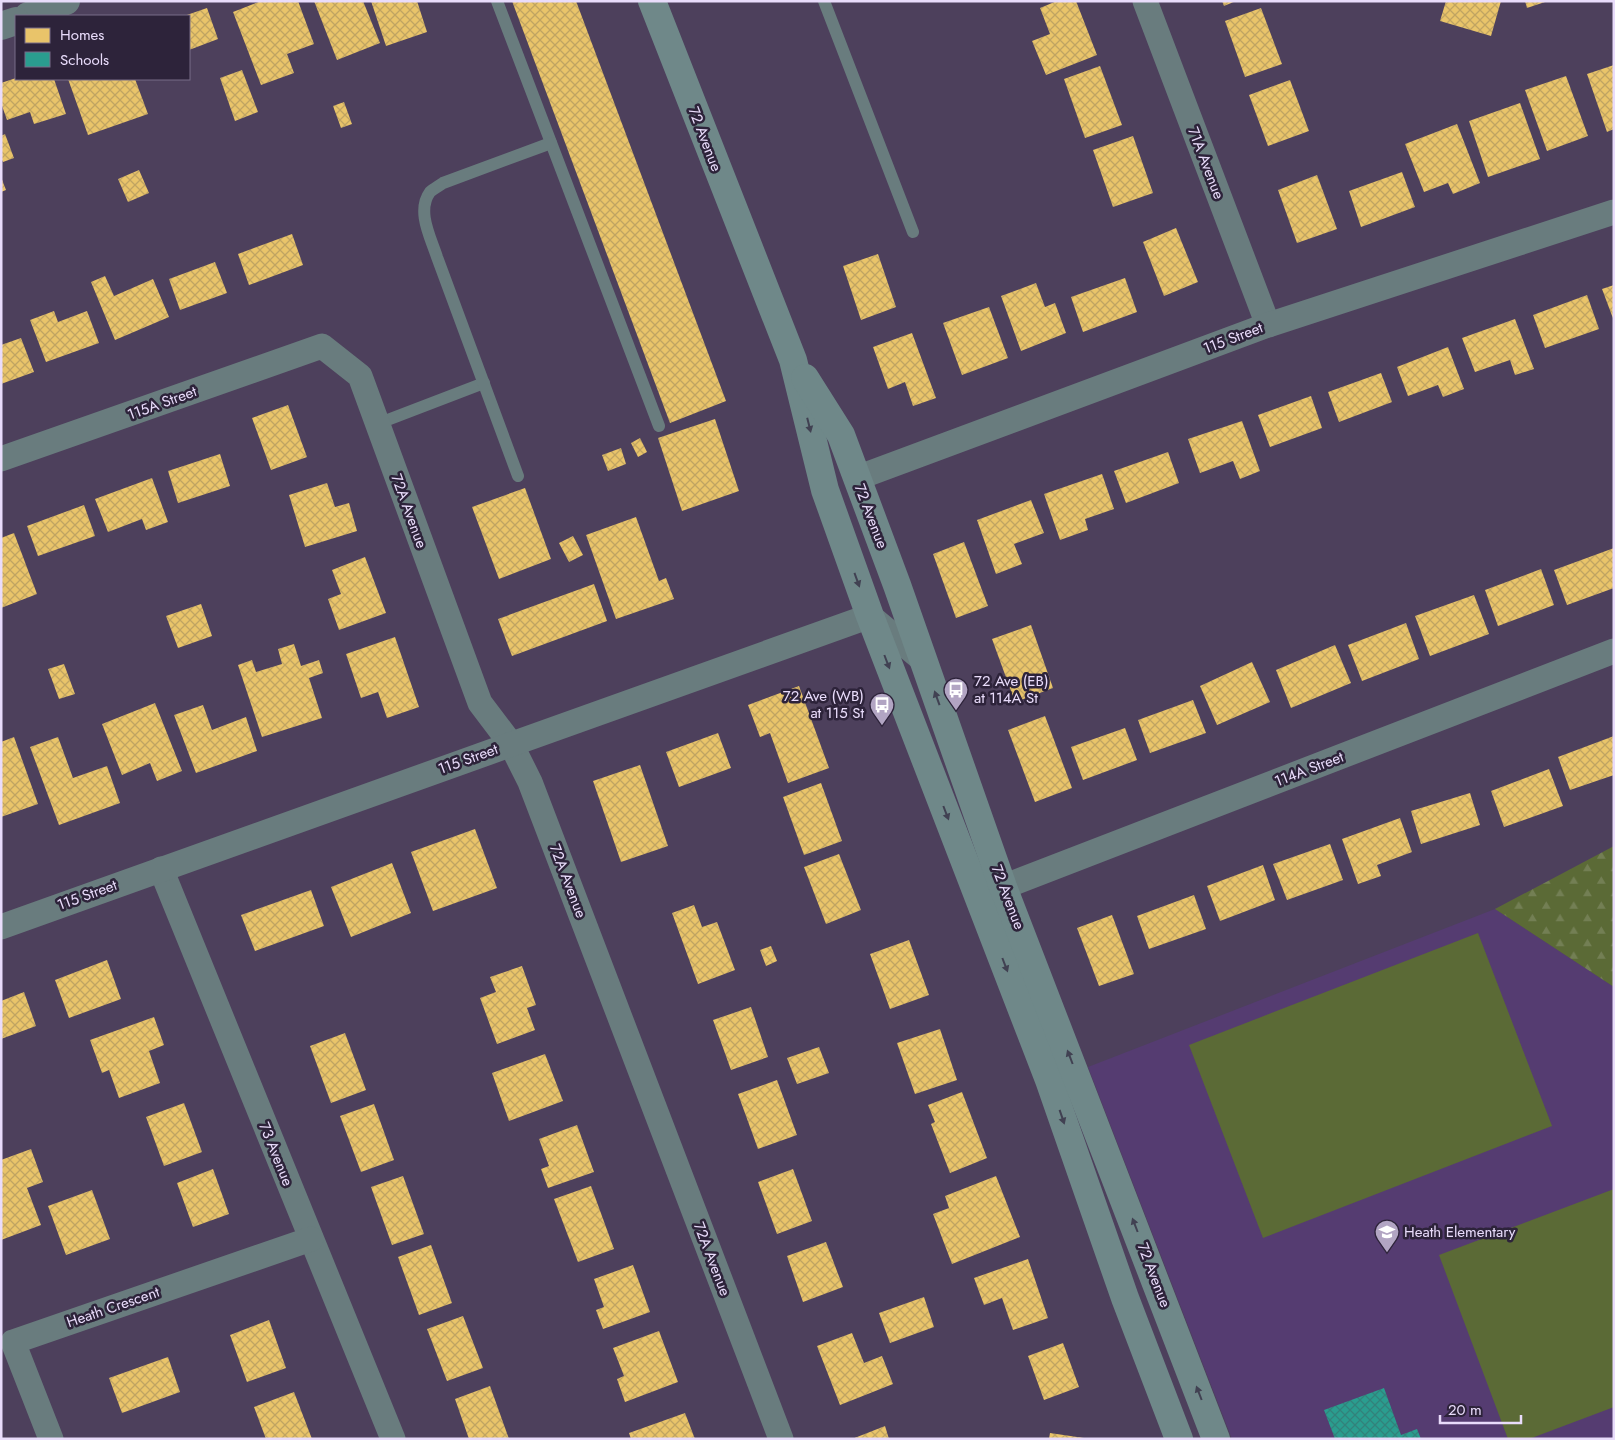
<svg xmlns="http://www.w3.org/2000/svg" width="1615" height="1440" font-family="Jost,sans-serif">
<style>
.built{fill:#553c71}
.green{fill:#5b6a36}
.forest{fill:url(#forest-firs)}
.homes{fill:url(#homes-cross-hatch)}
.schools{fill:url(#schools-cross-hatch)}
.lines{fill:none;stroke-linecap:round;stroke-linejoin:round}
.service{stroke:#697c7e;stroke-width:12}
.minor{stroke:#697c7e;stroke-width:25}
.tertiary{stroke:#697c7e;stroke-width:28}
.secondary{stroke:#6f8889;stroke-width:28}
.oneway{fill:#414152}
.labels{text-anchor:middle;stroke-width:5;stroke-linejoin:round;paint-order:stroke}
.street-label{font-size:15px;fill:#e9dcfb;stroke:#2d233a}
.poi-label{font-size:15px;fill:#e9dcfb;stroke:#2d233a;text-anchor:start}
</style>
<defs>
<pattern id="forest-firs" width="22" height="20" patternUnits="userSpaceOnUse" patternTransform="scale(1.25)"><rect width="22" height="20" fill="#5b6a36"/><path d="M5 1l3.5 6h-7zM16 11l3.5 6h-7z" fill="#737f54"/></pattern>
<pattern id="homes-cross-hatch" width="8" height="8" patternUnits="userSpaceOnUse" patternTransform="scale(1.25)"><rect width="8" height="8" fill="#e9c46a"/><path d="M0 0l8 8M0 8l8-8" fill="none" stroke="#c0a462"/></pattern>
<pattern id="schools-cross-hatch" width="8" height="8" patternUnits="userSpaceOnUse" patternTransform="scale(1.25)"><rect width="8" height="8" fill="#2a9d8f"/><path d="M0 0l8 8M0 8l8-8" fill="none" stroke="#32827b"/></pattern>
</defs>
<rect width="100%" height="100%" fill="#4d405c"/>
<polygon class="built" points="1495,909 1614,987 1614,1439 1232,1439 1088,1067"/>
<g class="green">
<polygon points="1478,933 1552,1126 1263,1238 1189,1045"/>
<polygon points="1614,1189 1614,1407 1529,1439 1508,1439 1439,1255"/>
</g>
<polygon class="forest" points="1614,846 1614,987 1495,909"/>
<g class="homes">
<polygon points="261,1 298,1 314,44 287,54 294,73 261,85 233,12"/>
<polygon points="314,1 363,1 380,43 337,60"/>
<polygon points="371,1 417,1 427,32 386,46"/>
<polygon points="512,1 576,1 726,401 670,423"/>
<polygon points="1057,1 1076,1 1097,55 1046,75 1032,41 1050,34 1040,8"/>
<polygon points="1222,1 1236,1 1224,6"/>
<polygon points="1446,1 1501,1 1491,36 1440,21"/>
<polygon points="1525,1 1545,1 1545,2 1527,8"/>
<polygon points="207,8 218,39 189,50 189,16 184,16"/>
<polygon points="1261,8 1282,64 1245,77 1225,21"/>
<polygon points="1614,65 1614,129 1607,132 1587,74"/>
<polygon points="1100,66 1122,125 1085,138 1064,79"/>
<polygon points="242,70 258,112 235,121 220,78"/>
<polygon points="1566,76 1588,136 1547,151 1525,90"/>
<polygon points="16,78 54,79 66,114 34,124 30,112 7,120 1,103 1,83"/>
<polygon points="68,79 135,79 148,114 88,135"/>
<polygon points="1290,80 1309,131 1268,146 1249,95"/>
<polygon points="344,102 352,124 341,128 333,106"/>
<polygon points="1520,103 1540,159 1488,177 1469,121"/>
<polygon points="1457,124 1480,183 1453,194 1448,183 1424,192 1405,144"/>
<polygon points="5,134 14,158 3,162 1,158 1,136"/>
<polygon points="1133,136 1153,193 1113,207 1093,150"/>
<polygon points="139,170 149,193 128,202 118,179"/>
<polygon points="1402,172 1415,207 1361,227 1349,191"/>
<polygon points="1317,175 1337,229 1297,243 1278,190"/>
<polygon points="1,177 6,190 1,192"/>
<polygon points="1176,228 1198,282 1164,296 1143,242"/>
<polygon points="292,234 303,265 249,285 238,254"/>
<polygon points="878,254 896,307 861,320 843,266"/>
<polygon points="215,262 227,293 180,310 169,279"/>
<polygon points="105,276 114,296 153,279 169,317 115,340 91,282"/>
<polygon points="1125,278 1137,312 1083,332 1071,297"/>
<polygon points="1036,283 1045,307 1055,303 1066,333 1021,351 1001,296"/>
<polygon points="1614,285 1614,321 1602,289"/>
<polygon points="1587,295 1599,329 1545,348 1533,315"/>
<polygon points="989,307 1008,358 962,375 943,323"/>
<polygon points="54,311 58,322 87,311 99,343 46,362 30,320"/>
<polygon points="1515,319 1534,369 1515,375 1510,360 1475,372 1462,338"/>
<polygon points="912,333 936,398 913,406 905,382 888,389 873,347"/>
<polygon points="21,338 34,372 1,384 1,345"/>
<polygon points="1448,347 1464,389 1443,397 1438,385 1408,396 1397,367"/>
<polygon points="1381,373 1392,402 1339,422 1328,392"/>
<polygon points="1311,396 1322,428 1270,447 1258,415"/>
<polygon points="288,405 307,457 271,470 252,418"/>
<polygon points="715,419 739,491 682,511 658,438"/>
<polygon points="1242,421 1260,471 1240,479 1233,461 1200,473 1188,439"/>
<polygon points="640,438 647,452 638,457 631,443"/>
<polygon points="621,448 626,464 608,471 602,455"/>
<polygon points="1168,452 1179,483 1126,503 1114,471"/>
<polygon points="220,454 230,486 178,503 168,471"/>
<polygon points="1102,474 1114,509 1085,519 1088,530 1060,540 1044,494"/>
<polygon points="152,478 168,522 146,530 142,519 108,532 95,499"/>
<polygon points="327,483 335,507 349,503 357,531 305,547 289,495"/>
<polygon points="525,488 551,559 499,579 472,507"/>
<polygon points="1031,500 1044,533 1014,544 1022,564 996,574 977,520"/>
<polygon points="84,505 95,536 38,556 27,526"/>
<polygon points="636,517 659,581 666,578 674,599 616,619 586,535"/>
<polygon points="14,533 37,594 1,608 1,538"/>
<polygon points="573,536 583,555 569,562 559,543"/>
<polygon points="964,542 988,606 956,618 933,554"/>
<polygon points="1614,548 1614,588 1567,605 1554,570"/>
<polygon points="365,557 386,613 339,630 328,599 341,594 332,570"/>
<polygon points="1541,569 1554,605 1498,626 1485,590"/>
<polygon points="594,584 607,621 512,656 498,619"/>
<polygon points="1474,595 1489,634 1430,656 1415,616"/>
<polygon points="201,604 212,636 178,648 166,616"/>
<polygon points="1406,623 1419,659 1362,681 1348,645"/>
<polygon points="1031,625 1053,688 1015,702 992,639"/>
<polygon points="395,637 419,707 387,718 378,692 361,698 346,654"/>
<polygon points="294,644 301,666 319,660 323,673 309,678 322,718 262,737 238,665 252,660 256,672 282,664 278,649"/>
<polygon points="1335,645 1351,683 1291,708 1276,670"/>
<polygon points="1252,662 1270,702 1217,725 1200,686"/>
<polygon points="64,664 75,694 59,699 48,669"/>
<polygon points="799,686 829,768 788,783 770,733 760,737 748,705"/>
<polygon points="1193,700 1206,733 1150,753 1138,720"/>
<polygon points="155,703 182,771 157,781 150,763 122,775 102,724"/>
<polygon points="203,705 212,730 246,717 257,751 196,773 174,715"/>
<polygon points="1045,716 1072,788 1035,802 1008,730"/>
<polygon points="1125,728 1137,760 1083,780 1071,747"/>
<polygon points="718,733 731,768 679,787 666,752"/>
<polygon points="1614,736 1614,775 1570,790 1558,757"/>
<polygon points="14,737 38,804 1,817 1,742"/>
<polygon points="58,737 73,778 107,766 120,803 59,825 30,747"/>
<polygon points="640,765 668,846 621,862 593,781"/>
<polygon points="1549,769 1563,806 1504,827 1491,791"/>
<polygon points="821,783 842,841 804,855 783,797"/>
<polygon points="1470,793 1480,825 1421,844 1411,811"/>
<polygon points="1400,818 1412,852 1377,865 1381,876 1358,884 1342,839"/>
<polygon points="475,829 497,888 433,911 411,852"/>
<polygon points="1330,844 1343,880 1287,900 1273,864"/>
<polygon points="839,854 861,910 826,924 804,867"/>
<polygon points="392,863 411,913 351,937 331,887"/>
<polygon points="1263,865 1275,900 1220,921 1207,886"/>
<polygon points="311,890 324,926 255,951 241,915"/>
<polygon points="1194,895 1206,929 1149,949 1137,916"/>
<polygon points="694,905 702,927 717,922 735,970 698,984 672,913"/>
<polygon points="1112,915 1134,974 1099,986 1077,928"/>
<polygon points="909,940 929,995 890,1009 870,954"/>
<polygon points="771,946 777,961 766,966 760,950"/>
<polygon points="107,960 121,999 69,1018 55,980"/>
<polygon points="522,966 536,1005 527,1008 535,1030 497,1044 480,998 496,992 490,977"/>
<polygon points="24,992 36,1026 1,1039 1,1001"/>
<polygon points="751,1007 768,1057 731,1070 713,1020"/>
<polygon points="154,1017 164,1045 149,1051 160,1083 119,1098 109,1070 102,1073 90,1040"/>
<polygon points="940,1029 957,1080 915,1094 897,1043"/>
<polygon points="345,1033 366,1090 331,1103 310,1046"/>
<polygon points="819,1047 829,1073 797,1084 787,1058"/>
<polygon points="545,1054 563,1101 509,1121 492,1073"/>
<polygon points="777,1080 797,1135 758,1149 738,1094"/>
<polygon points="962,1092 987,1158 950,1173 931,1124 935,1122 928,1105"/>
<polygon points="184,1103 202,1152 164,1166 146,1117"/>
<polygon points="374,1104 394,1160 361,1172 340,1116"/>
<polygon points="577,1125 594,1172 548,1188 541,1169 549,1166 539,1139"/>
<polygon points="31,1149 43,1182 27,1188 41,1225 1,1240 1,1160"/>
<polygon points="213,1169 229,1214 193,1227 177,1183"/>
<polygon points="793,1169 812,1221 777,1234 758,1182"/>
<polygon points="403,1176 424,1234 392,1245 371,1187"/>
<polygon points="996,1176 1020,1237 952,1264 933,1214 949,1208 945,1196"/>
<polygon points="591,1186 614,1249 578,1262 554,1199"/>
<polygon points="92,1190 110,1239 66,1255 48,1206"/>
<polygon points="826,1242 843,1287 803,1302 787,1256"/>
<polygon points="431,1245 452,1303 419,1315 398,1257"/>
<polygon points="1028,1259 1048,1318 1013,1330 1002,1298 984,1305 974,1278"/>
<polygon points="633,1265 650,1312 603,1329 596,1310 604,1307 594,1279"/>
<polygon points="924,1297 934,1327 890,1343 879,1313"/>
<polygon points="463,1316 483,1368 447,1381 427,1329"/>
<polygon points="269,1320 286,1368 247,1382 230,1335"/>
<polygon points="659,1331 678,1382 625,1402 617,1379 624,1376 613,1348"/>
<polygon points="852,1333 864,1363 882,1356 893,1384 840,1405 817,1346"/>
<polygon points="1063,1343 1079,1387 1044,1400 1028,1356"/>
<polygon points="168,1357 180,1392 122,1413 109,1378"/>
<polygon points="490,1386 509,1439 469,1439 455,1399"/>
<polygon points="294,1392 312,1439 266,1439 254,1407"/>
<polygon points="685,1413 695,1439 631,1439 629,1433"/>
<polygon points="885,1426 889,1439 852,1439"/>
<polygon points="1050,1433 1084,1438 1084,1439 1049,1439"/>
</g>
<polygon class="schools" points="1384,1388 1401,1435 1417,1429 1421,1439 1335,1439 1324,1410"/>
<g class="lines">
<g class="service">
<polyline points="497,1 659,426"/>
<polyline points="824,1 913,232"/>
<polyline points="377,424 484,383"/>
<path d="M 518,476 L 437,257 C 431,238 416,211 430,192 C 433,189 439,186 443,183 L 551,143"/>
</g>
<g class="minor">
<polyline points="1145,1 1268,325"/>
<polyline points="1,459 322,346 360,376 480,703 511,744 530,782 781,1439"/>
<polyline points="857,478 1268,325 1614,212"/>
<polyline points="161,869 393,1439"/>
<polyline points="1003,887 1614,651"/>
<polyline points="1,927 870,616 924,661"/>
<polyline points="51,1439 13,1342 311,1239"/>
</g>
<g class="tertiary">
<polyline points="28,16 66,1"/>
<polyline points="1,26 16,21"/>
</g>
<g class="secondary">
<polyline points="652,1 793,360 825,490 870,616 1049,1080 1125,1298 1179,1439"/>
<polyline points="805,378 841,435 897,585 1003,887 1216,1439"/>
</g>
</g>
<defs><path id="oneway-solid" d="M-6-.8H1V-3.2L6.5 0L1 3.2V.8H-6Z" transform="scale(1.25)"/></defs>
<g class="oneway">
<use href="#oneway-solid" transform="translate(809 425) rotate(76)"/>
<use href="#oneway-solid" transform="translate(857 580) rotate(70)"/>
<use href="#oneway-solid" transform="translate(887 662) rotate(69)"/>
<use href="#oneway-solid" transform="translate(937 698) rotate(-110)"/>
<use href="#oneway-solid" transform="translate(946 813) rotate(69)"/>
<use href="#oneway-solid" transform="translate(1005 965) rotate(69)"/>
<use href="#oneway-solid" transform="translate(1070 1057) rotate(-111)"/>
<use href="#oneway-solid" transform="translate(1062 1117) rotate(71)"/>
<use href="#oneway-solid" transform="translate(1135 1225) rotate(-111)"/>
<use href="#oneway-solid" transform="translate(1199 1393) rotate(-111)"/>
</g>
<defs>
<symbol id="bus-pin" viewBox="-11 -11 22 30"><path d="M0 17L-7.5 6A9.5 9.5 0 1 1 7.5 6Z" fill="#b2a5c3" stroke="#2d233a"/><path d="M-5-6H5V4H4V6H2V4H-2V6H-4V4H-5ZM-3.5-4V0h7V-4ZM-3.5 1.2v1.5H-2V1.2ZM2 1.2v1.5H3.5V1.2Z" fill="#fff"/></symbol>
<symbol id="school-pin" viewBox="-11 -11 22 30"><path d="M0 17L-7.5 6A9.5 9.5 0 1 1 7.5 6Z" fill="#b2a5c3" stroke="#2d233a"/><path d="M0-5L7-2L0 1L-7-2ZM-4 1L0 2.5L4 1V4Q0 6-4 4Z" fill="#fff"/></symbol>
</defs>
<g fill-rule="evenodd">
<use href="#bus-pin" x="942" y="676" width="28" height="38"/>
<use href="#bus-pin" x="868" y="691" width="28" height="38"/>
<use href="#school-pin" x="1373" y="1218" width="28" height="38"/>
</g>
<g class="labels">
<g class="street-label">
<text transform="translate(705 139) rotate(69)" y="5">72 Avenue</text>
<text transform="translate(1206 163) rotate(69)" y="5">71A Avenue</text>
<text transform="translate(1233 338) rotate(-21)" y="5">115 Street</text>
<text transform="translate(162 403) rotate(-20)" y="5">115A Street</text>
<text transform="translate(409 511) rotate(70)" y="5">72A Avenue</text>
<text transform="translate(871 516) rotate(69)" y="5">72 Avenue</text>
<text transform="translate(468 759) rotate(-20)" y="5">115 Street</text>
<text transform="translate(1309 769) rotate(-21)" y="5">114A Street</text>
<text transform="translate(568 881) rotate(69)" y="5">72A Avenue</text>
<text transform="translate(87 895) rotate(-20)" y="5">115 Street</text>
<text transform="translate(1008 897) rotate(69)" y="5">72 Avenue</text>
<text transform="translate(276 1154) rotate(68)" y="5">73 Avenue</text>
<text transform="translate(712 1259) rotate(69)" y="5">72A Avenue</text>
<text transform="translate(1154 1275) rotate(69)" y="5">72 Avenue</text>
<text transform="translate(113 1307) rotate(-19)" y="5">Heath Crescent</text>
</g>
<g class="poi-label">
<text x="974" y="686">72 Ave (EB)<tspan x="974" dy="17">at 114A St</tspan></text>
<text x="864" y="701" text-anchor="end">72 Ave (WB)<tspan x="864" dy="17">at 115 St</tspan></text>
<text x="1404" y="1237">Heath Elementary</text>
</g>
</g>
<rect width="1615" height="1440" fill="none" stroke="#e9dcfb" stroke-width="5"/>
<rect x="15" y="15" width="175" height="65" fill="#2d233a" stroke="#786d87"/>
<rect x="25" y="28" width="25" height="15" fill="#e9c46a" stroke="#786d87"/>
<text x="60" y="40" font-size="15" fill="#e9dcfb">Homes</text>
<rect x="25" y="52" width="25" height="15" fill="#2a9d8f" stroke="#786d87"/>
<text x="60" y="65" font-size="15" fill="#e9dcfb">Schools</text>
<path d="M1440 1415v8h81v-8" fill="none" stroke="#e9dcfb" stroke-width="2.5"/>
<text x="1448" y="1415" font-size="15" fill="#e9dcfb" stroke="#2d233a" stroke-width="4" paint-order="stroke">20 m</text>
</svg>
